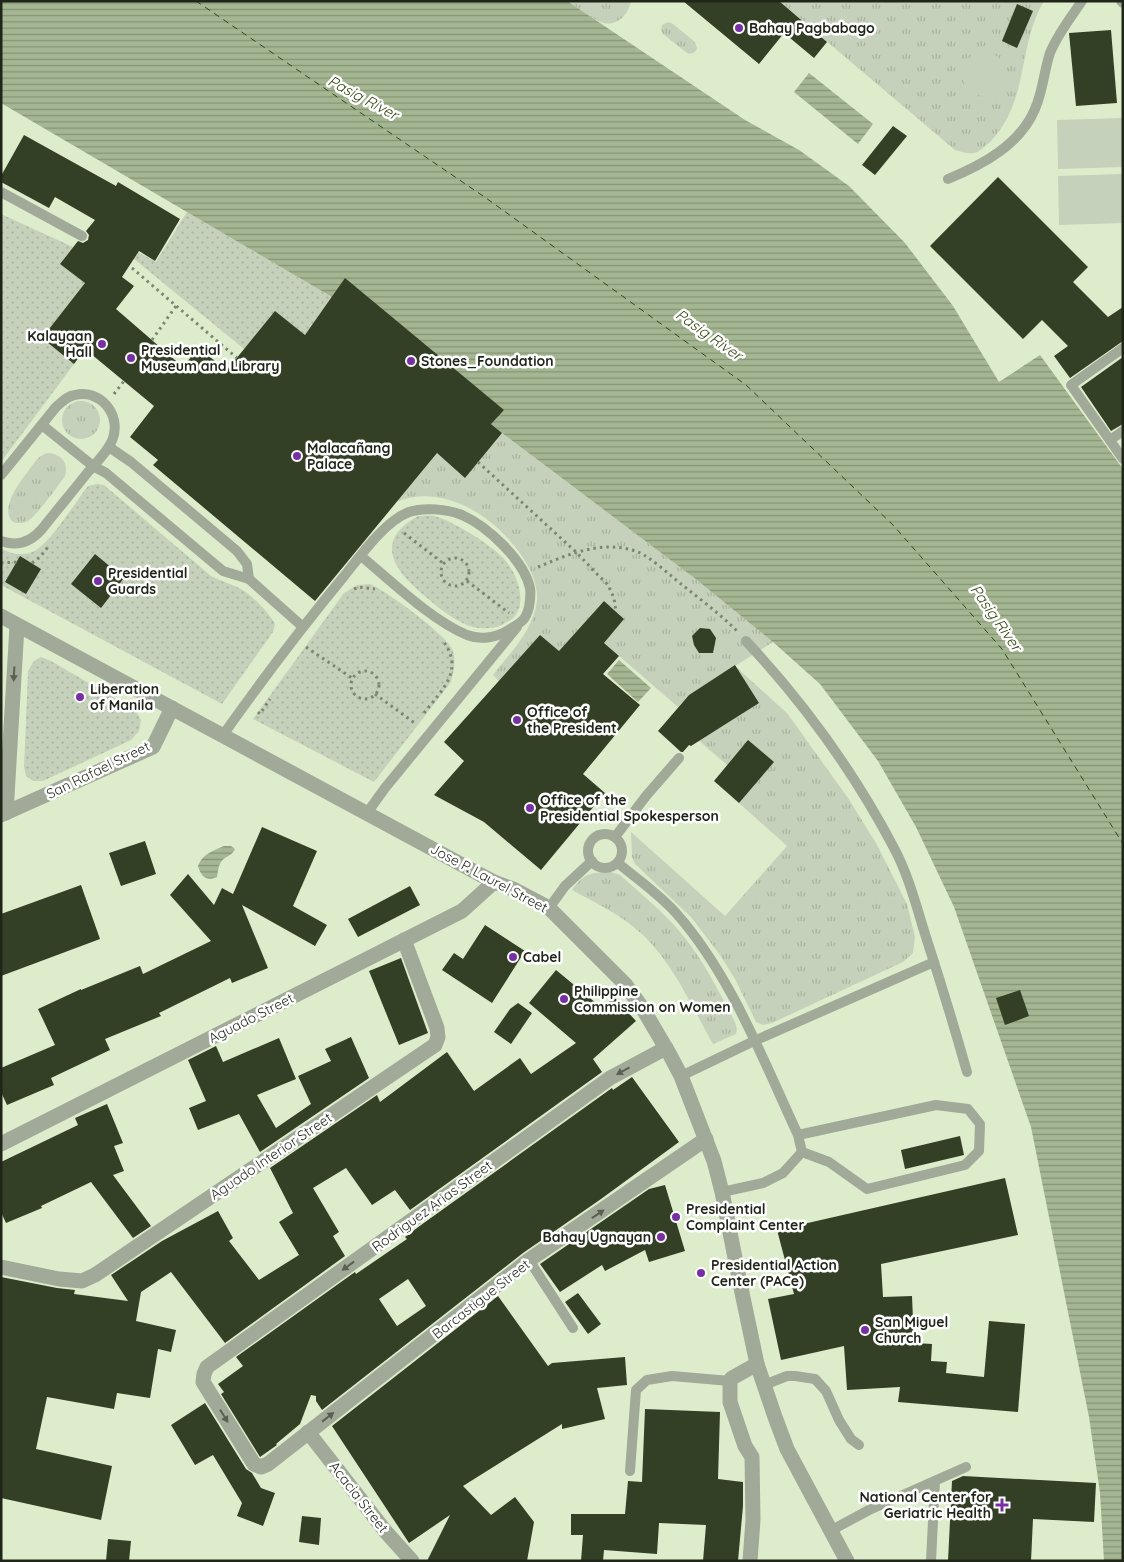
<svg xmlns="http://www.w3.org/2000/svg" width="1124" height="1562" font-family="Quicksand,sans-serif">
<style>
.grass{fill:url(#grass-tufts)}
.park{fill:url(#park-dots)}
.pitch{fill:#c5d1ba}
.water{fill:url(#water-rules)}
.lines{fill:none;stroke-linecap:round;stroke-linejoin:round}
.ferry{stroke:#344913;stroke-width:1;stroke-dasharray:6 5;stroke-linecap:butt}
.building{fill:#344025;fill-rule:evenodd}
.path{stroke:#7c8770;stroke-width:3;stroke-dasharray:2.5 4;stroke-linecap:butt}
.lane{stroke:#a1a999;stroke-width:10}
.street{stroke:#a1a999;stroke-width:15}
.oneway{fill:#5a6052}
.poi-dot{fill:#7630a4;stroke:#fff;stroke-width:2}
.labels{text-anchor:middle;stroke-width:5;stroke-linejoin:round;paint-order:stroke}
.poi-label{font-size:14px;font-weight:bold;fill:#1f2518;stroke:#fff;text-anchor:start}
.street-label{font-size:14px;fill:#1f2518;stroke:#fff}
.water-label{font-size:15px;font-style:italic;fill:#344913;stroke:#fff}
</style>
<defs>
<pattern id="grass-tufts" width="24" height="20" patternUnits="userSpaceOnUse" patternTransform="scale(1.25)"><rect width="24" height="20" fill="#c5d1ba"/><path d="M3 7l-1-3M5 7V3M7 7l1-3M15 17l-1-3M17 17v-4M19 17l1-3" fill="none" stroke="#a9b39f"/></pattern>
<pattern id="park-dots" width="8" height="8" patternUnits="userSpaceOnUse" patternTransform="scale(1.25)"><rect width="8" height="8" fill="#c5d1ba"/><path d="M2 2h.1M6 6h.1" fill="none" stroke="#a9b39f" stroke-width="1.8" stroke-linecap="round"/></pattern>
<pattern id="water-rules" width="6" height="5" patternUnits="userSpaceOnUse" patternTransform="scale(1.25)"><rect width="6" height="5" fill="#a4b692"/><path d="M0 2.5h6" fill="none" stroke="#859476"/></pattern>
</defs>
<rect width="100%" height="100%" fill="#ddedcc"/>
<g class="grass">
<path d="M 567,1 L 631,1 C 628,17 614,29 598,21 C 588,17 577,8 567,1 Z"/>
<path d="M 779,1 L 1044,1 C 1017,46 1030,101 990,142 C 985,146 980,152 974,153 C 968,154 962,152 955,150 Z"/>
<path d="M 668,22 L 673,24 L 695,42 L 697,48 C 696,52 692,55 687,53 L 663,34 L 661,30 L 662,25 Z"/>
<circle cx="81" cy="420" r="19"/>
<path d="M 502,433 L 697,580 L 773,642 L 735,666 L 787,713 L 848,798 L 876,843 L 907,904 L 915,937 L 913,953 L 903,962 L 772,1023 L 763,1025 L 756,1022 L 735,979 L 720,955 L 691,917 L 635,864 L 632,857 L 631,832 L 725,916 L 787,846 L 739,803 L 727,765 L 696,738 L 721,727 L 758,703 L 735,666 L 689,695 L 678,707 L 604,643 L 624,619 L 604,601 L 559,651 L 499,681 L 493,675 C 510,653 534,630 537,600 C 538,587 532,572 525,561 C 500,520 445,481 396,502 L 437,453 L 465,477 Z"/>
<path d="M 47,453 C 61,453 69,463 65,476 C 59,485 36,516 28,521 C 24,523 18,524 13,522 C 0,511 17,485 26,474 C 32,466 37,456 47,453 Z"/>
<path d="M 611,872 L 620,875 C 638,891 657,907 674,925 C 700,953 717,988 735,1022 L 737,1029 L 736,1034 L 713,1044 C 692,1007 674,965 643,935 C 623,916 596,903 572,890 C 585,872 590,873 611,872 Z"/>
</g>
<g class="park">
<polygon points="187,212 349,307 318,345 275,312 244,349 134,259 138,252 156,262"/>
<polygon points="1,214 73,247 60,264 85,283 42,338 74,364 1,462"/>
<path d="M 97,484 L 104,485 L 211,576 C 221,581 231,584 241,589 C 252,595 269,613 275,624 L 273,632 L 222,704 L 1,585 L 1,548 C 10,554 22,556 32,552 C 48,547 76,501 88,486 Z"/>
<path d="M 418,516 C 423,516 429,515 434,516 C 452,520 493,546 505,560 C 517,574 529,604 512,619 C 509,621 505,623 502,625 C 492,630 474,629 465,624 C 451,618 439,608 427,598 C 396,573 371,542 418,516 Z"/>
<path d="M 370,584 C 386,591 449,636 453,651 C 456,662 454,671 451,682 L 374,782 L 253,719 L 344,593 L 357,585 Z"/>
<polygon points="41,657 51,661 135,710 141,720 139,731 131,740 43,781 33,781 26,776 24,767 28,671 34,661"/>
</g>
<g class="pitch">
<circle cx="984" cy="74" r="22"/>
<polygon points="1123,118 1123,167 1058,169 1057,120"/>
<polygon points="1123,174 1123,223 1059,225 1058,176"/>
</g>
<g class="water">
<polygon points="1,1 567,1 745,120 799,150 849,186 905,243 953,306 999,382 1040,355 1123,469 1123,1561 1104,1561 1100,1493 1089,1417 1031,1127 954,907 916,827 878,761 820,684 773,642 697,580 502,433 349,307 1,103"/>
<polygon points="809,73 873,124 858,144 794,92"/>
<polygon points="619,660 651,688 638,702 607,674"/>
<path d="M 224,846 L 231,846 L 235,849 C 232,857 223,856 220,864 C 218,867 218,873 217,877 C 206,882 201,876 198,866 C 202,854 213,851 224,846 Z"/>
</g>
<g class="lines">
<polyline class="ferry" points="196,1 486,198 746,385 893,525 1002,649 1123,844"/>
</g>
<g class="building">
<polygon points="683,1 779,1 827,42 814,58 784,33 759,64"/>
<polygon points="1017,4 1033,11 1017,48 1002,41"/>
<polygon points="1111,30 1117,103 1076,106 1069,33"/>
<polygon points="893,126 907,136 875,175 862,165"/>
<polygon points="24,135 116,186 118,182 180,219 155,261 139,251 122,277 134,286 116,309 183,367 198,348 227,370 275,311 305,335 345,278 504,410 491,424 502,433 465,478 437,453 315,601 153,465 158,460 130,437 154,406 85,349 74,364 42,338 85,283 60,264 78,241 83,243 88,240 89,235 86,231 95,220 55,197 49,208 1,182 1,176"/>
<polygon points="998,177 1088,267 1073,282 1108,317 1123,307 1123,341 1070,378 1054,356 1068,346 1042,320 1023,339 930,246"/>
<polygon points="1123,357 1123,424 1111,431 1081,387"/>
<polygon points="95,554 124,578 101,608 71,584"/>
<polygon points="20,556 41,569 26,594 5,582"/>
<polygon points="604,601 624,619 604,643 619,656 603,674 640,705 583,774 605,793 541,870 484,822 434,795 464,761 444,742 540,635 559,651"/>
<polygon points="700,628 710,629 716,638 713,653 699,653 694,645 692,636"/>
<polygon points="735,665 759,703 691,746 689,745 683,752 681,752 658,731 689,695"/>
<polygon points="748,740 774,762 739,803 714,781"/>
<polygon points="262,827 317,851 293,906 327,925 315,946 242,905 268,968 232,983 230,978 159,1013 161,1016 105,1039 110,1050 51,1078 54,1085 7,1105 1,1092 1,1068 55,1045 38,1009 81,989 81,990 140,966 143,974 211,941 170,895 188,874 214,905 222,888 233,894"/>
<polygon points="145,841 156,874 121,886 109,853"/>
<polygon points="81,885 100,939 1,976 1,914"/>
<polygon points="410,886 420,905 358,937 348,919"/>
<polygon points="485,925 525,951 492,1003 442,970 454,953 463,959"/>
<polygon points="401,958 428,1033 399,1045 369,971"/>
<polygon points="556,970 602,1008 614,997 636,1021 593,1059 602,1072 410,1210 395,1190 372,1205 346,1168 313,1188 339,1232 333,1236 345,1256 225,1343 171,1272 141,1292 136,1321 176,1330 171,1352 158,1349 150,1398 117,1393 114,1409 47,1397 36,1449 112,1466 101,1520 1,1498 1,1277 57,1288 75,1290 74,1294 128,1301 111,1275 162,1241 218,1211 233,1238 229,1241 259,1280 299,1255 279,1222 293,1213 270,1168 377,1095 380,1102 447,1052 474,1091 520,1058 531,1074 576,1043 529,1003"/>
<polygon points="1020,990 1029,1016 1005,1025 996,998"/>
<polygon points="518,1003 532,1013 511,1044 494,1032 510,1009"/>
<polygon points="351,1037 369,1078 260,1152 239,1114 198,1130 189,1108 206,1101 188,1060 216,1046 223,1062 279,1038 296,1079 257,1095 276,1128 311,1104 298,1076 331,1061 325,1049"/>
<path d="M 632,1077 L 679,1142 L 601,1199 L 523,1253 L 322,1410 L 316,1401 L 316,1396 L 311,1395 L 300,1424 L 276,1444 L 277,1445 L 260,1457 L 221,1394 L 224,1392 L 218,1384 L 243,1366 L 236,1357 L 355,1272 L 356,1274 L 407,1239 L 405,1237 L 421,1225 L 612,1088 L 613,1090 ZM 408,1279 L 426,1306 L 397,1326 L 379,1299 Z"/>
<polygon points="107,1104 123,1143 114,1146 124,1171 113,1175 151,1226 133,1238 91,1182 41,1206 42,1208 6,1223 1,1212 1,1162 78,1125 75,1118"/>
<polygon points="960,1136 964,1155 905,1169 901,1150"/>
<polygon points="1005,1178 1018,1235 881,1264 883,1297 912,1296 914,1343 932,1344 931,1361 947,1362 946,1373 984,1377 989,1321 1025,1324 1018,1412 898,1402 900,1387 847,1390 844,1346 781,1360 768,1299 794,1294 777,1230"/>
<polygon points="665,1185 685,1251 649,1262 645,1250 605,1271 602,1265 560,1292 540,1264 649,1189"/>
<polygon points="578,1293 601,1324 588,1334 565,1302"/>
<polygon points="498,1296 548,1366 552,1363 625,1357 627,1385 597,1388 605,1419 562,1429 562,1424 463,1486 491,1515 515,1497 534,1522 527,1561 427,1561 450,1515 409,1543 332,1426"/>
<polygon points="205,1403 246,1469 252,1473 261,1488 275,1493 263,1526 237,1516 242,1503 213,1455 195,1465 171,1425"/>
<polygon points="645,1409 720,1412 718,1479 743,1482 743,1506 738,1561 703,1561 706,1525 659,1523 657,1554 604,1550 603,1561 581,1561 583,1535 571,1535 571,1514 625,1514 628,1481 642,1482"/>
<polygon points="963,1476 1096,1483 1094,1522 1033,1519 1031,1561 948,1561 952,1481"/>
<polygon points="302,1516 321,1518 319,1545 299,1542"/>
<polygon points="108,1539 131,1541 129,1561 106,1561"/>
</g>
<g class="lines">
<g class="path">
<polyline points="132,268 237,358"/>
<polyline points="152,340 176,306"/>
<polyline points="114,394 124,381"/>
<polyline points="478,462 576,552 597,574 608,585 614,598 616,612"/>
<polyline points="404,533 444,564"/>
<circle cx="455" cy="572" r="14"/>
<polyline points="1,563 17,562"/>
<polyline points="32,563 40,557 48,547"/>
<path d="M 538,567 C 569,554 604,539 638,552 C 649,556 671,576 681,584 C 700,599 720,614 737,631"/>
<polyline points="467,581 509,613"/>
<polyline points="354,589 359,587 375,589"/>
<polyline points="306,647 352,678"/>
<circle cx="365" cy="685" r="14"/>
<polyline points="375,694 416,724"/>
<polyline points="258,712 260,714 270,699"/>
<path d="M 424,713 C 442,690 465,670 443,641"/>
</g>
<g class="lane">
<polyline points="1121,1 1123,3"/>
<path d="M 948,179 C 982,165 1020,145 1035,109 C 1043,91 1044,71 1050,53 C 1057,35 1071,17 1082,1"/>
<polyline points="1,192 82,236"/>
<polyline points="1123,348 1071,385 1123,459"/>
<polyline points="42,425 93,466 106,473 223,571 249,579 303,627"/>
<polyline points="1110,440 1123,431"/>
<polyline points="109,447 131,462 237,551 247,564 249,579"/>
<path d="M 1,475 L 56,407 C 62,402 67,396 75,395 C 100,389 121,414 113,438 C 109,450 97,462 88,472 C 73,491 57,510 42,529 C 31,542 18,547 1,541"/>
<path d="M 746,641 C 804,703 854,772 894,848 C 908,874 916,905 925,934 C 940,980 954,1026 967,1072"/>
<path d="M 223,735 C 262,680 302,627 345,575 C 361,555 385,521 409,512 C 424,507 447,509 462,515 C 487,526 524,560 530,588 C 531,594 530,601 529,607 C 528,611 526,617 523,620 C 519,624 512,628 507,631 C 495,638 480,640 467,635 C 431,620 391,581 361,556"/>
<polyline points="367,813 385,788 517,627"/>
<circle cx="605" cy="851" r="17"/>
<polyline points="615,837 646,796 679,758"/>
<path d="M 618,863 C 637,879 659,894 676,913 C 731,975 763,1060 798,1135 L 802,1152 L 829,1162 L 867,1189 L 965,1165 L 979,1151 L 980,1124 L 968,1109 L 936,1105 L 798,1135"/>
<polyline points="549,908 565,886 592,861"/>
<polyline points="681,1076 754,1041 934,962"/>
<polyline points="722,1192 763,1183 783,1173 802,1152"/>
<polyline points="529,1260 573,1328"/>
<polyline points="764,1385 787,1376 795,1376 815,1379 826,1391 839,1420 851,1439 859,1445"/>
<polyline points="630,1471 636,1390 647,1380 672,1376 730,1381"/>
<polyline points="830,1531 869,1510 966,1467"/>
<polyline points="931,1561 935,1481"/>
</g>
<g class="street">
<polyline points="1,616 494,882 513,889 549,908 625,984 643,1009 670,1055 681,1076 714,1161 722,1192 741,1288 757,1364 775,1417 787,1449 847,1561"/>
<polyline points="6,813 17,626"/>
<polyline points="1,815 153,747 172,708"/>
<polyline points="666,1048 610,1078 207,1367 204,1374 203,1382 254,1464 261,1467 268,1464 529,1260 706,1139"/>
<polyline points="1,1144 462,911 494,882"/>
<polyline points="1,1267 59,1279 82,1281 95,1275 435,1045 438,1037 437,1028 404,940"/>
<polyline points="308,1432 386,1532 412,1561"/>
<polyline points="750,1561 753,1520 752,1457 745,1446 730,1402 730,1381 732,1378 757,1364"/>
</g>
</g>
<defs><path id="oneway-solid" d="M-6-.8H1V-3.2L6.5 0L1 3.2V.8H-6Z" transform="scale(1.25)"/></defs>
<g class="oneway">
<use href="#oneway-solid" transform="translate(14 674) rotate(93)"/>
<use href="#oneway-solid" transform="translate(623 1071) rotate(151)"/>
<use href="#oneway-solid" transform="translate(598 1214) rotate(-34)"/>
<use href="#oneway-solid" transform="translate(348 1266) rotate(144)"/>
<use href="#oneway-solid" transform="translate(224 1416) rotate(58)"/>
<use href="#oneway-solid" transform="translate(328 1417) rotate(-38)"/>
</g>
<g class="poi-dot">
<circle cx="739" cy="28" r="5"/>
<circle cx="102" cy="344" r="5"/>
<circle cx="131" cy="358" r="5"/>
<circle cx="411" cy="361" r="5"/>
<circle cx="297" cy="456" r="5"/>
<circle cx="98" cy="581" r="5"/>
<circle cx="80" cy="697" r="5"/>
<circle cx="517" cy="720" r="5"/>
<circle cx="530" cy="808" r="5"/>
<circle cx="513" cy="957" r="5"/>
<circle cx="564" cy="999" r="5"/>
<circle cx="676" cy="1217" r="5"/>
<circle cx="661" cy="1237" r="5"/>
<circle cx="701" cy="1273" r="5"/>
<circle cx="865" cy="1330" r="5"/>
<path d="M999.5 1497.5h5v5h5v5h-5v5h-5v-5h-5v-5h5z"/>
</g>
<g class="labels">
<g class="poi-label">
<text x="749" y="33">Bahay Pagbabago</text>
<text x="92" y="341" text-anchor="end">Kalayaan<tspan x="92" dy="16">Hall</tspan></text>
<text x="141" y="355">Presidential<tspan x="141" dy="16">Museum and Library</tspan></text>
<text x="421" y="366">Stones_Foundation</text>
<text x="307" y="453">Malacañang<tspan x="307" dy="16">Palace</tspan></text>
<text x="108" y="578">Presidential<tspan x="108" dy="16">Guards</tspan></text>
<text x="90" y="694">Liberation<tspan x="90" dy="16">of Manila</tspan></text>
<text x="527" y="717">Office of<tspan x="527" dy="16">the President</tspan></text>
<text x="540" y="805">Office of the<tspan x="540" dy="16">Presidential Spokesperson</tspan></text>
<text x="523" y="962">Cabel</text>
<text x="574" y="996">Philippine<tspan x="574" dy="16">Commission on Women</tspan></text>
<text x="686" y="1214">Presidential<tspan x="686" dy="16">Complaint Center</tspan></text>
<text x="651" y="1242" text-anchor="end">Bahay Ugnayan</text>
<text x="711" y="1270">Presidential Action<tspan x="711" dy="16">Center (PACe)</tspan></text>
<text x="875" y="1327">San Miguel<tspan x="875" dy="16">Church</tspan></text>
<text x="991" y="1502" text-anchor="end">National Center for<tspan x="991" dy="16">Geriatric Health</tspan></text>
</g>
<g class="street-label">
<text transform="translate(98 770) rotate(-26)" y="5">San Rafael Street</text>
<text transform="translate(489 878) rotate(28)" y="5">Jose P. Laurel Street</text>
<text transform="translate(251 1018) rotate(-27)" y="5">Aguado Street</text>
<text transform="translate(271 1156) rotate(-34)" y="5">Aguado Interior Street</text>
<text transform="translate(432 1206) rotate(-36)" y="5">Rodriguez Arias Street</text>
<text transform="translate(481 1299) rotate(-38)" y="5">Barcastigue Street</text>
<text transform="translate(359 1497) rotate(52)" y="5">Acacia Street</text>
</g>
<g class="water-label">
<text transform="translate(363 98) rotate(28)" y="5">Pasig River</text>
<text transform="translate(709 335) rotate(35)" y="5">Pasig River</text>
<text transform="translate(996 618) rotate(55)" y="5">Pasig River</text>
</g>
</g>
<rect width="1124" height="1562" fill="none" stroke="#1f2518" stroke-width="5"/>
</svg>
